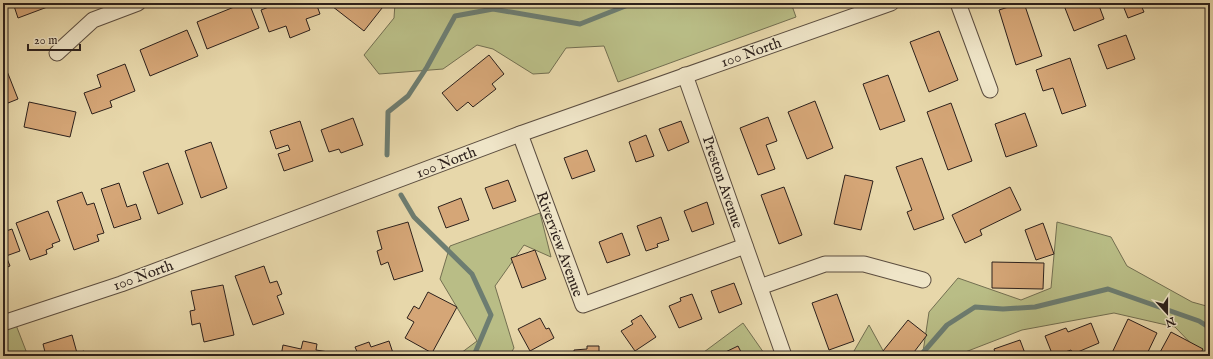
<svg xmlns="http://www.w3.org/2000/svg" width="1213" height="359" font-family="'IM FELL English',serif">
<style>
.green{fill:#b9bd86;stroke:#736f51}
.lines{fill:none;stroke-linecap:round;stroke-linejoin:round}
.stream{stroke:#6d7d71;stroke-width:5}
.building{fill:#d5a677;stroke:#2d211c}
.street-casing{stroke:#5c4e40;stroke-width:17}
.street{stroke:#efe5c8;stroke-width:15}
.labels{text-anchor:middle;stroke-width:3;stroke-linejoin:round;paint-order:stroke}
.street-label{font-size:15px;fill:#2d211c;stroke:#efe5c8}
</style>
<rect width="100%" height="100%" fill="#e7d7aa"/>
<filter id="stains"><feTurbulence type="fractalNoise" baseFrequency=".005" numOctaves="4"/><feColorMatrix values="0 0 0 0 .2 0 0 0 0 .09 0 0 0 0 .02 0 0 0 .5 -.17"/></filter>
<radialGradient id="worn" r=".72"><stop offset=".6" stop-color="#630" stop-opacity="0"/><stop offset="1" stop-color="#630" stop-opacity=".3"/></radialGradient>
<g class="green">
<polygon points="395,3 791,3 796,17 618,82 604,46 566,48 549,73 533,74 493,49 477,45 443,69 379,74 364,55 394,18"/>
<polygon points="540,213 551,257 524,245 495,286 514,348 509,356 457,356 477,341 440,279 450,246"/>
<polygon points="1057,222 1111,237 1127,266 1192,302 1210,307 1210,356 1203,356 1175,327 1114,313 1022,330 955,356 914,356 923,352 929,312 958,278 1021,300 1051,288"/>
<polygon points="743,323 766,356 694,356 704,352"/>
<polygon points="16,325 28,356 3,356 3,329"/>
<polygon points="869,325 886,356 854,356 854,351"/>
</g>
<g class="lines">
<g class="stream">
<polyline points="387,155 388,112 408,96 427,67 455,16 493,9 580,24 633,3"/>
<polyline points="401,195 414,217 472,274 491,315 475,353 472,356"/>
<polyline points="920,356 947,325 975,307 1003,309 1035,307 1108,289 1199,321 1210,328"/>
</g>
</g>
<g class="building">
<polygon points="13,3 58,3 18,18"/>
<polygon points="244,3 249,3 259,28 207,49 197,22"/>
<polygon points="279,3 316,3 320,14 306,19 310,30 290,38 286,26 269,32 261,10"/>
<polygon points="328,3 386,3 364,31"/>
<polygon points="1021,3 1024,3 1042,56 1016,65 999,10"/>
<polygon points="1063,3 1098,3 1104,19 1074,31"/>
<polygon points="1122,3 1140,3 1144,12 1128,18"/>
<polygon points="187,30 198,56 150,76 140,50"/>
<polygon points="939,31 958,80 929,92 910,42"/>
<polygon points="1126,35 1135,59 1107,69 1098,45"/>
<polygon points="489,55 504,74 492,84 496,89 473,107 468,102 457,111 442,93"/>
<polygon points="1070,58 1086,106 1062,114 1053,88 1043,91 1036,70"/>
<polygon points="3,61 18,99 3,105"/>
<polygon points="125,64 135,91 110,101 112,107 92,114 84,93 101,87 97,75"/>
<polygon points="888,75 905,121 880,130 863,84"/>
<polygon points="815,101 833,148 807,159 788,112"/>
<polygon points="29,102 76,112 70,137 24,127"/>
<polygon points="951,103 972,161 948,170 927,112"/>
<polygon points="1025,113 1037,146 1006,157 995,124"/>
<polygon points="768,117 777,141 766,145 775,169 758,175 740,128"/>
<polygon points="353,118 363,145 341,153 339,149 329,152 321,130"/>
<polygon points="300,121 313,161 284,171 278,154 290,150 288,145 276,149 270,131"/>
<polygon points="681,121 689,142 668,151 659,129"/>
<polygon points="646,135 654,156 636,162 629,142"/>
<polygon points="211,142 227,188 201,198 185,151"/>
<polygon points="587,150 595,171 572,179 564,158"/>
<polygon points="922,158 944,219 914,230 907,212 912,210 896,167"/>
<polygon points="168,163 183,204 158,214 143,172"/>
<polygon points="845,175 873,181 861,230 834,224"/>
<polygon points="508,180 516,201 493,209 485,188"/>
<polygon points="119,183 127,207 136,204 141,219 114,228 101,189"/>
<polygon points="784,187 802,235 779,244 761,195"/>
<polygon points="1010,187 1021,210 980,230 982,235 965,243 952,215"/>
<polygon points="82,192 87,205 94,203 104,233 97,235 99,241 74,250 57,201"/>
<polygon points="461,198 469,220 446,228 438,207"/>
<polygon points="707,202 714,224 692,232 684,211"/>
<polygon points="48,211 60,241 52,244 53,247 46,250 47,254 30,260 16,223"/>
<polygon points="661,217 669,240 657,244 658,247 646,251 637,226"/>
<polygon points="408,222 423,271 394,280 388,262 381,265 377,251 382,249 377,231"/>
<polygon points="1043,223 1054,254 1036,260 1025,230"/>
<polygon points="12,229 20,251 6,256 10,266 3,269 3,232"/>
<polygon points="622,233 630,255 607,263 599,242"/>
<polygon points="535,250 546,279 522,288 511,258"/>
<polygon points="992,262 1044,263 1043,289 992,288"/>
<polygon points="264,266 270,283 277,281 282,294 277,296 284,314 253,325 235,276"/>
<polygon points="734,283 742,304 719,313 711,291"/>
<polygon points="223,285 234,335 204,342 200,323 192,325 190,311 195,310 191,291"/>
<polygon points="428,292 457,307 432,353 405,338 414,322 407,318 414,306 419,309"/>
<polygon points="692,294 702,319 679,328 669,306 681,301 680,298"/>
<polygon points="837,294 854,341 829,350 812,303"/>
<polygon points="641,315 656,337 635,351 621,331 633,324 631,321"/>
<polygon points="540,318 546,329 549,328 554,338 530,351 518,329"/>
<polygon points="1128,319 1157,333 1146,356 1111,355"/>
<polygon points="908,320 927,335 911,356 890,356 883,351"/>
<polygon points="1091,323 1099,343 1073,354 1071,350 1053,356 1045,336 1066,328 1068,332"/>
<polygon points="1171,332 1203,349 1199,356 1158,356"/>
<polygon points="72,335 77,353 84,351 86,356 46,356 43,344"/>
<polygon points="1020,340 1026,356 996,356 994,349"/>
<polygon points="303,341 317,344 316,350 335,353 334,356 281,356 283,345 301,349"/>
<polygon points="389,341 394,356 353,356 358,354 355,347 369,342 371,347"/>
<polygon points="587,346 599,346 599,356 574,356 574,350 587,349"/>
<polygon points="738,346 743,356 717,356"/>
</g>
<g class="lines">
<defs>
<g id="street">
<polyline points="958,3 990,90"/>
<polyline points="57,53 93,20 138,3"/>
<polyline points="685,75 784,356"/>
<polyline points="520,134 583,305 745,246"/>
<polyline points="760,287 825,264 864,264 923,280"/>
<polyline points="3,323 121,284 520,134 891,3"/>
</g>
</defs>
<use href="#street" class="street-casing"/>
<use href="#street" class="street"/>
</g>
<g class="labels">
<g class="street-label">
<text transform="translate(751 52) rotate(-19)" y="5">100 North</text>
<text transform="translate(446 162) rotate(-21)" y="5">100 North</text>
<text transform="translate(723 182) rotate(71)" y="5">Preston Avenue</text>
<text transform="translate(560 244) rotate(70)" y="5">Riverview Avenue</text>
<text transform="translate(143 275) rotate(-20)" y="5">100 North</text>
</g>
</g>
<rect width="1213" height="359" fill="none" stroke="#e7d7aa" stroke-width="16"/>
<rect x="4" y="4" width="1205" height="351" fill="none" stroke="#2d211c" stroke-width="2"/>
<rect x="8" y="8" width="1197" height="343" fill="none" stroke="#2d211c"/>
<g transform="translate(1167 313) rotate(159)" stroke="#efe5c8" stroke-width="3" paint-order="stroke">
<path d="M0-3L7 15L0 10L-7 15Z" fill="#2d211c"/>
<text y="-6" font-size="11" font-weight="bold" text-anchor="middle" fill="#2d211c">N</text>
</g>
<path d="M28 44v6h52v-6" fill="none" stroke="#2d211c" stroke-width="2"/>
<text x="34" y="44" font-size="12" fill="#2d211c" stroke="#efe5c8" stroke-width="3" paint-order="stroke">20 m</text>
<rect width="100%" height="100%" filter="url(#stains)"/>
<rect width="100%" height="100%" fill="url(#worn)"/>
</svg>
